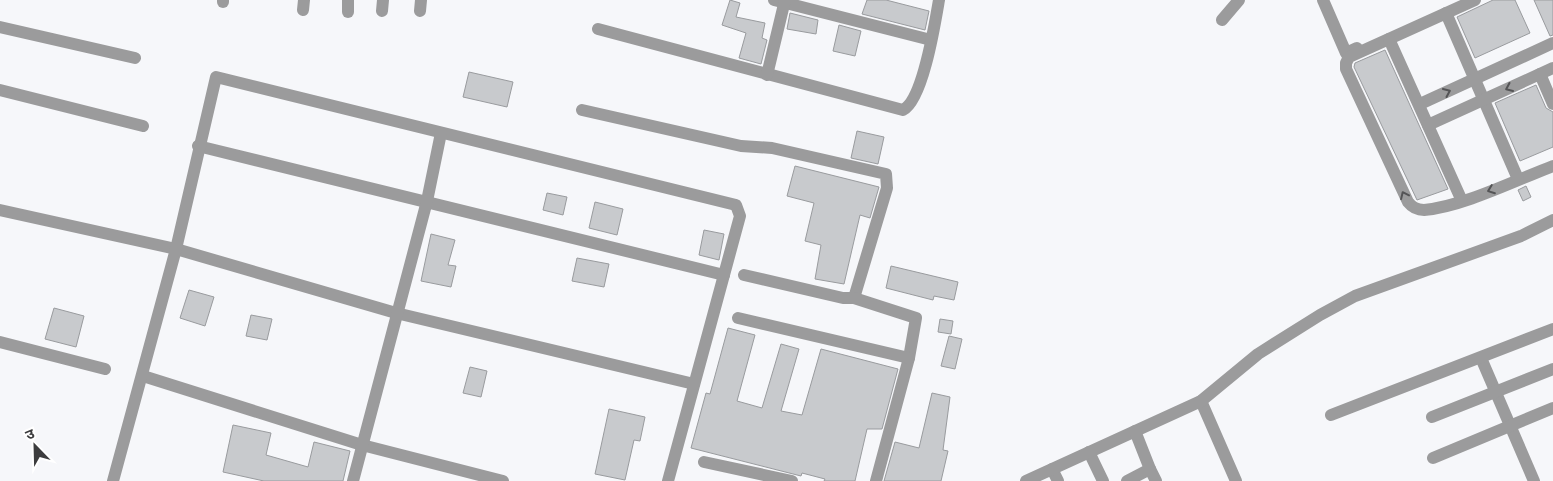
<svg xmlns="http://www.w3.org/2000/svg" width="1553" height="481" font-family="Overpass,'Noto Sans Devanagari',sans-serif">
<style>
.building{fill:#c8cacd;stroke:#999b9e}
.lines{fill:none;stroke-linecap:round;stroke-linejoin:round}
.minor{stroke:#9b9b9c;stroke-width:12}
.oneway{stroke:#545456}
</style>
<rect width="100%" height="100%" fill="#f6f7fa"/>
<g class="building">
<polygon points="730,0 740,3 736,17 765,23 762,38 767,40 761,64 739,58 746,33 722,25"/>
<polygon points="867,0 886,0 929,11 925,30 862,14"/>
<polygon points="1493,0 1515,0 1530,33 1475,58 1457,17"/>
<polygon points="1534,0 1553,0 1553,35 1550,36"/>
<polygon points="790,13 818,20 816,34 787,29"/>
<polygon points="839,25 861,31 855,56 833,51"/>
<polygon points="1385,50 1448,189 1417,200 1354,67 1355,63"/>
<polygon points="469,72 513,82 507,107 463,97"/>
<polygon points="1536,85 1546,108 1553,112 1553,147 1520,161 1495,103"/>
<polygon points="857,131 884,137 878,164 851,158"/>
<polygon points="795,166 879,187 870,218 860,215 844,284 815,279 821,245 805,241 814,203 787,196"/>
<polygon points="1526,186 1531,197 1523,201 1518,190"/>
<polygon points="547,193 567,197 563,215 543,210"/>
<polygon points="595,202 623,209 617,235 589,228"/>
<polygon points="704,230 724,234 719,260 699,255"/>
<polygon points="431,234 455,240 448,265 456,266 451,287 421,281"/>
<polygon points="577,258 609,264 604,287 572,281"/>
<polygon points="891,266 958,282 954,300 934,296 933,300 886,288"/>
<polygon points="189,290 214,297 205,326 180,318"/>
<polygon points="54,308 84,316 76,347 45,339"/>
<polygon points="251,315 272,319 267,340 246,336"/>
<polygon points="940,319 953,321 951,334 938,332"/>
<polygon points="728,328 755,335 737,401 762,408 781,344 799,349 781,411 802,415 821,349 898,369 882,429 867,429 855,481 824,481 825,479 802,473 801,476 691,448 706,393 710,394"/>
<polygon points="949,336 962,339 955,369 941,366"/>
<polygon points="470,367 487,371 481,397 463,393"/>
<polygon points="932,393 950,397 943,450 948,451 941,481 884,481 895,442 919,448"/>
<polygon points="609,409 645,417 640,441 634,440 625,480 595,474"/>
<polygon points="233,425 271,433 266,455 308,467 314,442 350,451 343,481 264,481 223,472"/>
</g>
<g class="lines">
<g class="minor">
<polyline points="348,0 348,12"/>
<polyline points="774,0 931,40"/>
<polyline points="1323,0 1346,53 1357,48"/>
<path d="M 1475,0 L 1349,57 L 1346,63 L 1346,69 L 1408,202 C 1412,207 1416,210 1424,210 C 1462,207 1516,180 1553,166"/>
<polyline points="223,2 223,0"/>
<polyline points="303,10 304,0"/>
<polyline points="382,11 383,0"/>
<polyline points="420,11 421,0"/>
<polyline points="1446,13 1518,179"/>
<polyline points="1222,20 1239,0"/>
<polyline points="0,27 135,58"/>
<path d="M 598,29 L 903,110 C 923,100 935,23 939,0"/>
<polyline points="1389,39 1462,201"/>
<polyline points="1540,74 1553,104"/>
<polyline points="767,75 785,0"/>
<polyline points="0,90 143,126"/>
<polyline points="1420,104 1553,43"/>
<polyline points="582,110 741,146 772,148 886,174 887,188 854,298"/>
<polyline points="1428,125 1553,68"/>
<polyline points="198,146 724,275"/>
<polyline points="0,210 176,249 396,313 694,384"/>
<polyline points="744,275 843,298 854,298 916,318 909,358 876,481"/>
<polyline points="738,318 909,358"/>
<polyline points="0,342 105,369"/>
<polyline points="1481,358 1534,481"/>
<polyline points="143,376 362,445 503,481"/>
<polyline points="1201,401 1236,481"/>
<polyline points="1331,415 1553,329"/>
<polyline points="1432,417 1553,369"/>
<polyline points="1089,452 1103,481"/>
<polyline points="1433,458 1553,408"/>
<polyline points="704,462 792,481"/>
<polyline points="1052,469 1058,481"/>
<polyline points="1150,469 1156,481"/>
<polyline points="113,481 176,249 216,77 736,205 740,216 668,481"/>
<polyline points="353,481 427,201 441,133"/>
<polyline points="1026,481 1201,401 1258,354 1320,315 1355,296 1521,236 1553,220"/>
<polyline points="1127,481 1150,469 1135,431"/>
</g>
</g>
<defs><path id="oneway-chevron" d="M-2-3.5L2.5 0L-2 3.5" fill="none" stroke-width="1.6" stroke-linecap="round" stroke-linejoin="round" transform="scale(1.25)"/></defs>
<g class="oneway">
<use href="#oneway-chevron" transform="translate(1509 88) rotate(156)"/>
<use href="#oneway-chevron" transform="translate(1447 92) rotate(-24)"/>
<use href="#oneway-chevron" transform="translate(1491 190) rotate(159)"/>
<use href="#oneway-chevron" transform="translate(1404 195) rotate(-115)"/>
</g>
<g transform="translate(35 446) rotate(337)" stroke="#ffffff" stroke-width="4" paint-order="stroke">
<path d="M0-4L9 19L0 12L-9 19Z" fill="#3c3c3e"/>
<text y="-8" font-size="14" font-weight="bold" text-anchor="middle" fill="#3c3c3e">उ</text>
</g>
</svg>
